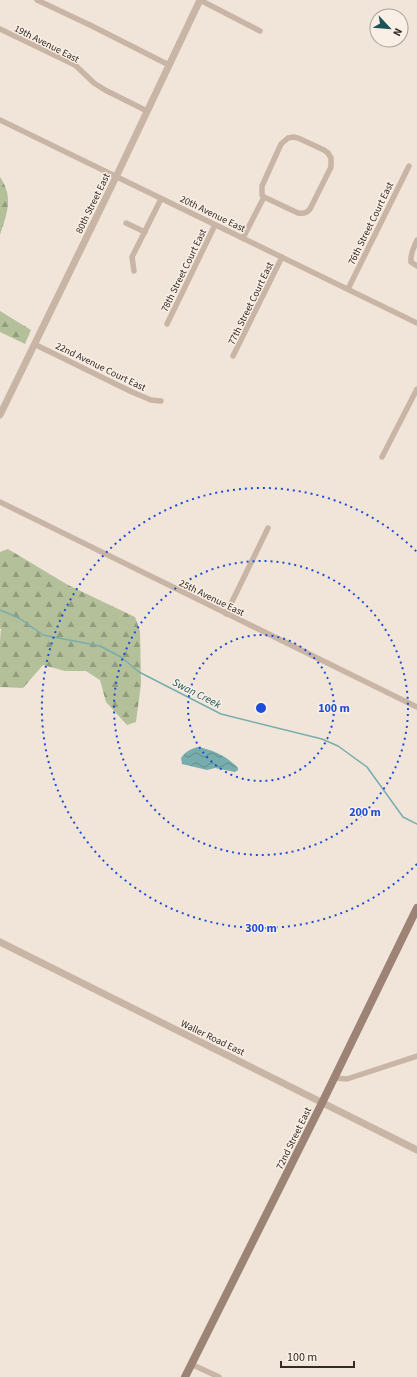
<svg xmlns="http://www.w3.org/2000/svg" width="417" height="1377" font-family="'Source Sans 3',sans-serif">
<style>
.forest{fill:url(#forest-firs)}
.water{fill:url(#water-waves)}
.lines{fill:none;stroke-linecap:round;stroke-linejoin:round}
.stream{stroke:#78adae;stroke-width:1.5}
.minor{stroke:#c9b5a5;stroke-width:5.5}
.tertiary{stroke:#c9b5a5;stroke-width:7}
.secondary{stroke:#9c8376;stroke-width:8}
.ring{fill:none;stroke:#1d4ed8;stroke-width:2;stroke-dasharray:2 4}
.labels{text-anchor:middle;stroke-width:3;stroke-linejoin:round;paint-order:stroke}
.street-label{font-size:10px;fill:#342a26;stroke:#f9efe5}
.water-label{font-size:11px;font-style:italic;fill:#1c5356;stroke:#f9efe5}
.centre{fill:#1d4ed8;stroke:#f9efe5;stroke-width:2}
.ring-label{font-size:12px;text-anchor:middle;font-weight:bold;fill:#1d4ed8;stroke:#f9efe5;stroke-width:3;stroke-linejoin:round;paint-order:stroke}
</style>
<defs>
<pattern id="forest-firs" width="22" height="20" patternUnits="userSpaceOnUse"><rect width="22" height="20" fill="#b3c099"/><path d="M5 1l3.5 6h-7zM16 11l3.5 6h-7z" fill="#929c7d"/></pattern>
<pattern id="water-waves" width="16" height="10" patternUnits="userSpaceOnUse"><rect width="16" height="10" fill="#78adae"/><path d="M0 5q4-4 8 0t8 0" fill="none" stroke="#638d8d"/></pattern>
</defs>
<rect width="100%" height="100%" fill="#f1e5d9"/>
<g class="forest">
<path d="M 0,177 C 14,198 7,213 0,235 Z"/>
<polygon points="0,311 31,330 25,344 0,332"/>
<polygon points="8,549 68,585 135,617 140,631 141,684 136,722 127,725 106,702 100,680 86,671 65,671 43,665 23,688 0,687 0,641 1,629 0,628 0,552"/>
</g>
<path class="water" d="M 198,747 C 213,750 227,756 238,768 L 238,770 L 235,772 L 215,768 L 207,770 L 182,764 L 181,758 C 185,752 190,749 198,747 Z"/>
<g class="lines">
<polyline class="stream" points="0,610 19,618 43,635 100,646 121,657 139,672 221,714 322,739 338,746 367,767 403,817 417,824"/>
<g class="minor">
<polyline points="37,0 92,26 169,65"/>
<polyline points="200,0 260,31"/>
<polyline points="0,29 75,65 94,83 105,90 147,111"/>
<polyline points="0,120 417,323"/>
<polyline points="126,223 145,232"/>
<path d="M 243,238 L 264,197 L 262,195 L 262,186 L 281,144 L 288,138 L 293,137 L 298,138 L 324,150 L 328,153 L 331,158 L 331,167 L 310,209 C 307,213 303,214 298,213 L 264,197"/>
<path d="M 417,240 C 414,247 410,253 411,262 L 417,266"/>
<polyline points="134,271 132,257 161,199"/>
<polyline points="348,289 409,166"/>
<polyline points="167,324 215,225"/>
<polyline points="34,344 132,392 151,400 161,401"/>
<polyline points="233,356 282,257"/>
<polyline points="382,457 417,389"/>
<polyline points="0,502 417,707"/>
<polyline points="226,614 268,528"/>
<polyline points="334,1078 347,1079 417,1056"/>
<polyline points="191,1364 219,1377"/>
</g>
<g class="tertiary">
<polyline points="0,415 116,177 200,0"/>
<polyline points="0,942 417,1150"/>
</g>
<polyline class="secondary" points="185,1377 322,1103 417,908"/>
</g>
<g class="ring">
<circle cx="261" cy="708" r="73"/>
<circle cx="261" cy="708" r="147"/>
<path d="M417 864A220 220 0 1 1 417 552"/>
</g>
<g class="labels">
<g class="street-label">
<text transform="translate(47 43) rotate(27)" y="4">19th Avenue East</text>
<text transform="translate(92 203) rotate(-64)" y="4">80th Street East</text>
<text transform="translate(213 213) rotate(26)" y="4">20th Avenue East</text>
<text transform="translate(370 223) rotate(-64)" y="4">76th Street Court East</text>
<text transform="translate(183 270) rotate(-64)" y="4">78th Street Court East</text>
<text transform="translate(250 303) rotate(-64)" y="4">77th Street Court East</text>
<text transform="translate(101 366) rotate(26)" y="4">22nd Avenue Court East</text>
<text transform="translate(212 597) rotate(26)" y="4">25th Avenue East</text>
<text transform="translate(213 1037) rotate(26)" y="4">Waller Road East</text>
<text transform="translate(293 1138) rotate(-64)" y="4">72nd Street East</text>
</g>
<g class="water-label">
<text transform="translate(197 693) rotate(27)" y="4">Swan Creek</text>
</g>
</g>
<circle cx="261" cy="708" r="6" class="centre"/>
<g class="ring-label">
<text x="334" y="712">100 m</text>
<text x="365" y="816">200 m</text>
<text x="261" y="932">300 m</text>
</g>
<g transform="translate(389 28) rotate(116)"><circle r="19" fill="#f9efe5" stroke="#aaa099"/>
<path d="M0-3L7 15L0 10L-7 15Z" fill="#1c5356"/>
<text y="-6" font-size="11" font-weight="bold" text-anchor="middle" fill="#342a26">N</text>
</g>
<path d="M281 1361v6h73v-6" fill="none" stroke="#342a26" stroke-width="2"/>
<text x="287" y="1361" font-size="12" fill="#342a26" stroke="#f9efe5" stroke-width="3" paint-order="stroke">100 m</text>
</svg>
